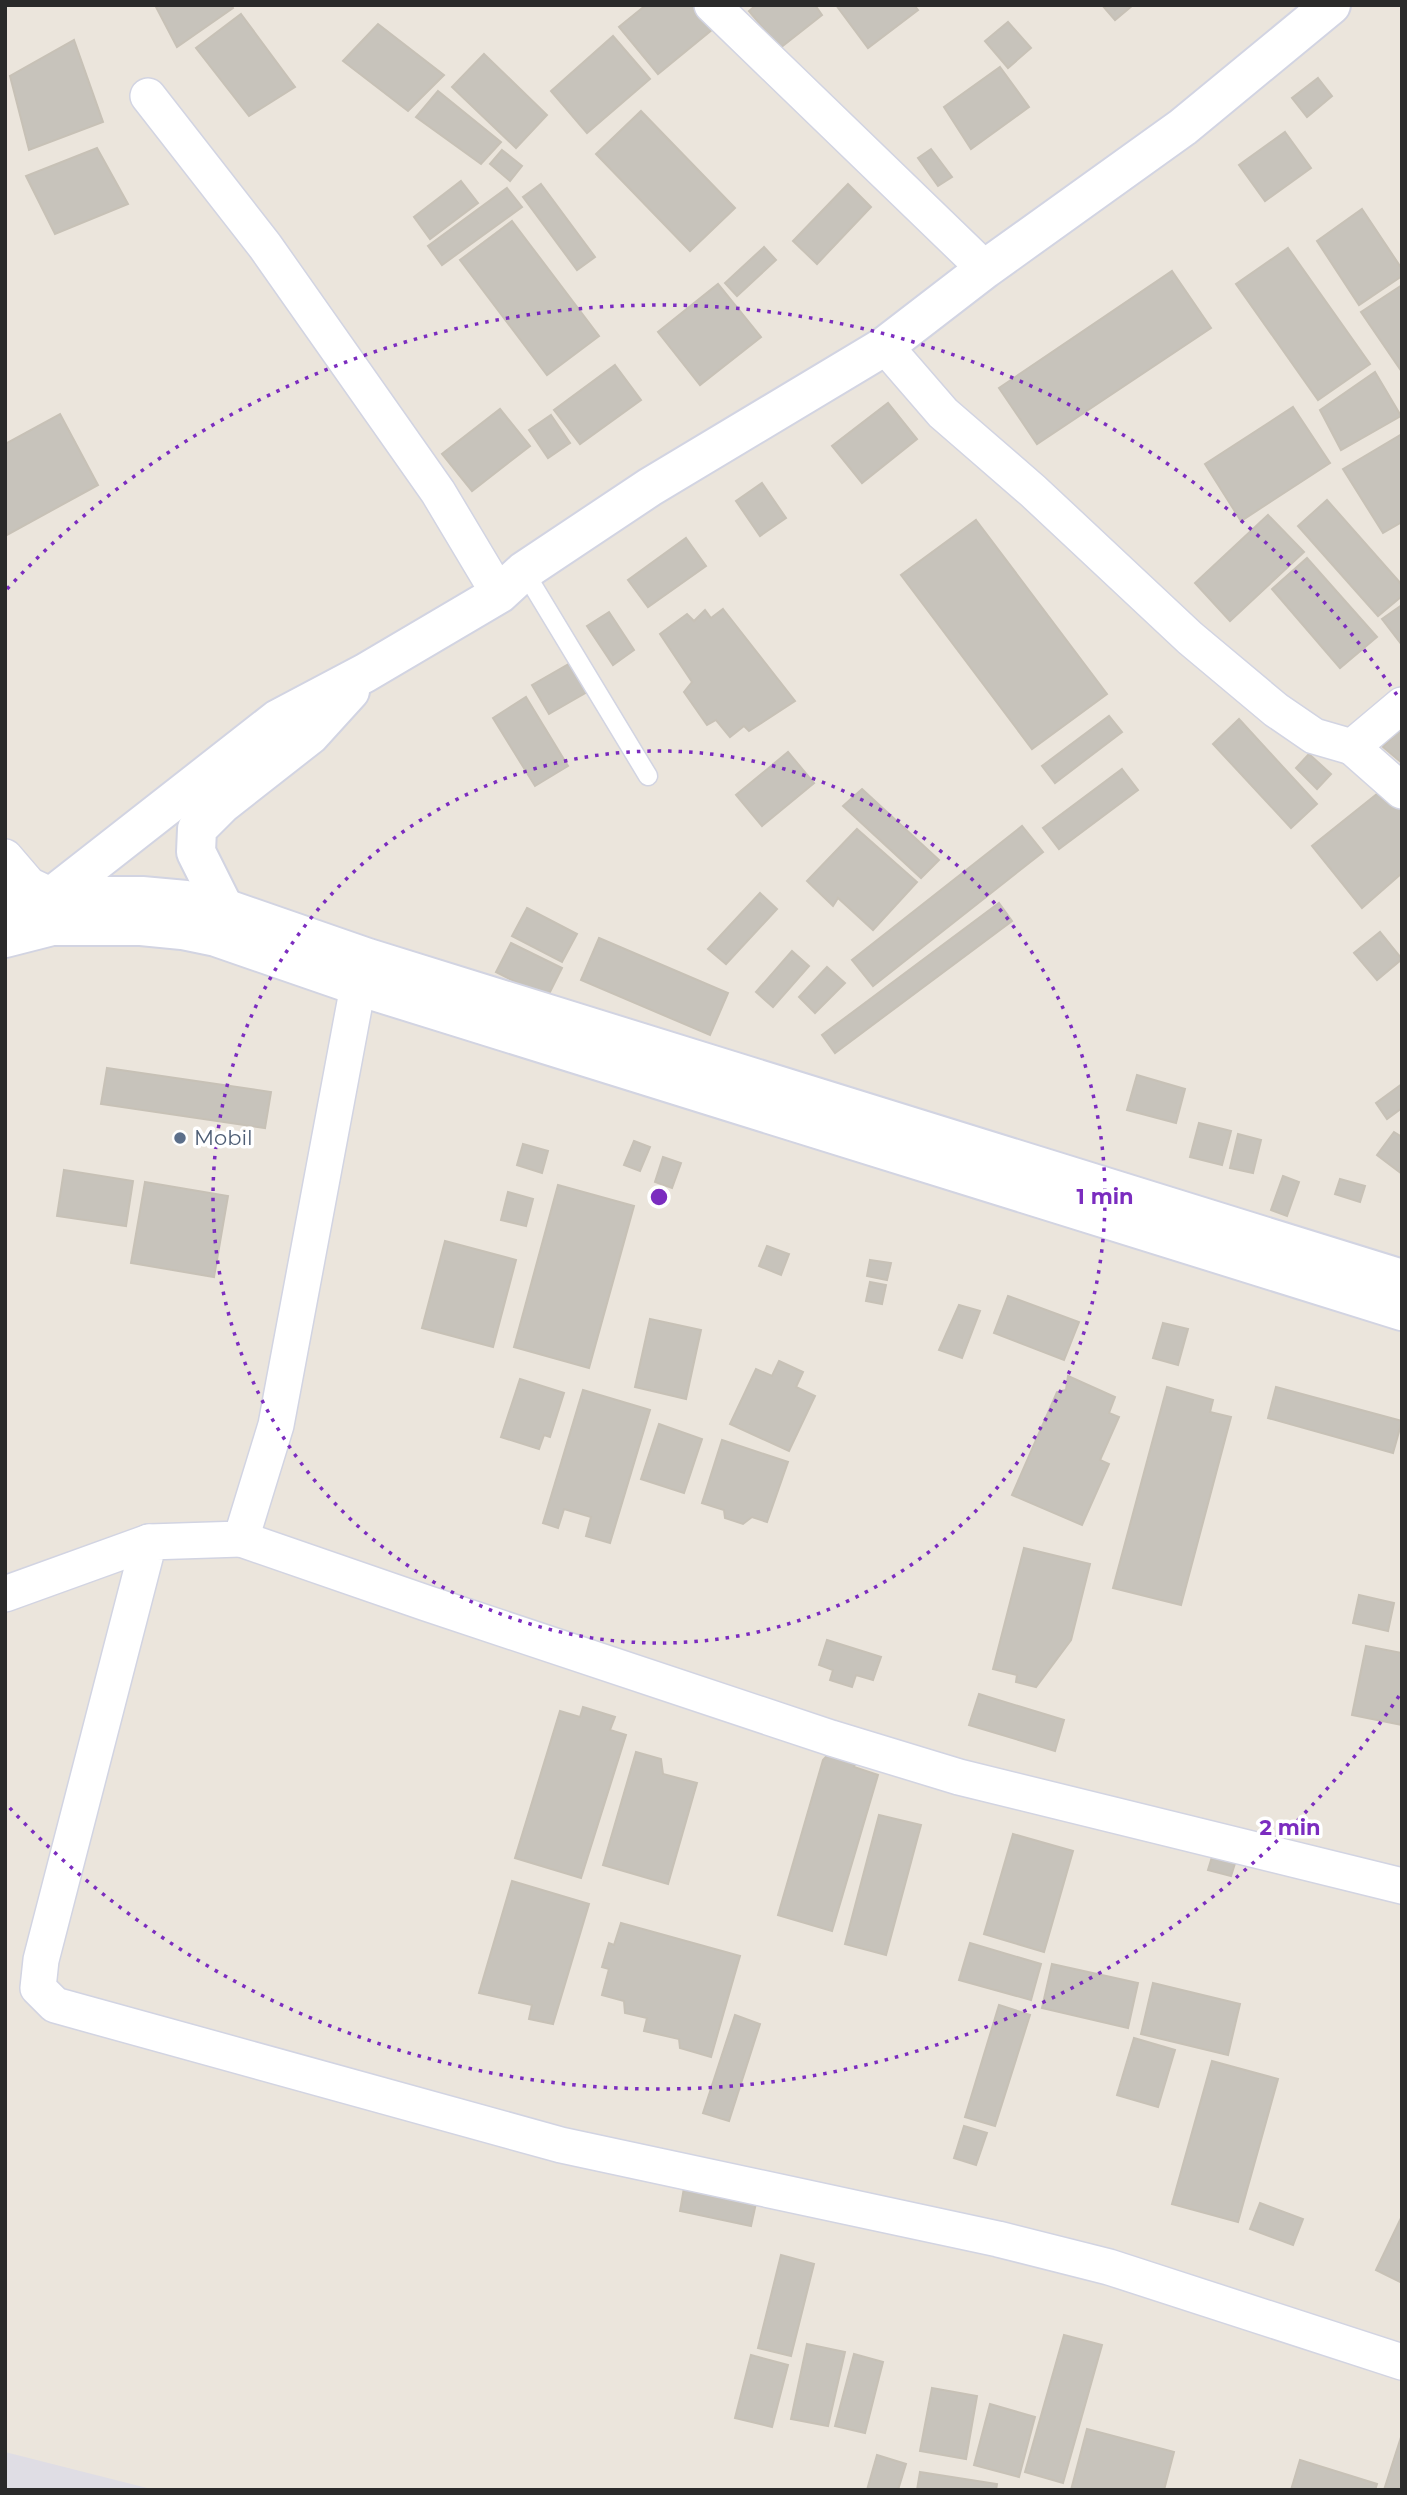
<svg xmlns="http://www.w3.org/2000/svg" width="1407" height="2495" font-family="Montserrat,sans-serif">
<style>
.industrial{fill:#dfdde4}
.building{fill:#c7c3bb;stroke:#c7c1b6;stroke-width:2}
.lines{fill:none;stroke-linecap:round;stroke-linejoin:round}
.service-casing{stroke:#d2d4e2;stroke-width:21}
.minor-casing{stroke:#d2d4e2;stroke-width:38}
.tertiary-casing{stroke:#d2d4e2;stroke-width:42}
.secondary-casing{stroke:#d2d4e2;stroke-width:42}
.service{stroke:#fff;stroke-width:18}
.minor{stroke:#fff;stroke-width:35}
.tertiary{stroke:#fff;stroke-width:38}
.secondary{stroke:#fff;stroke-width:38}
.ring{fill:none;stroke:#7b2cbf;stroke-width:3.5;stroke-dasharray:3.5 7}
.service-dot{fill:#5c6f8a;stroke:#fff;stroke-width:2.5}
.labels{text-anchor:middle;stroke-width:7;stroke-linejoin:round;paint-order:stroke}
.service-label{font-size:21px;fill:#4e5e75;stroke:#fff;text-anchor:start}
.centre{fill:#7b2cbf;stroke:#fff;stroke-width:3.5}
.ring-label{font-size:21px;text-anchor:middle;font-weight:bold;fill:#7b2cbf;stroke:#fff;stroke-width:7;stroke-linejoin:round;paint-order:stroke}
</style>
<rect width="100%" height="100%" fill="#ebe5dc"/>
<polygon class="industrial" points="5,2452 155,2490 5,2490"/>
<g class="building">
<polygon points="155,5 231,5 233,8 177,47"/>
<polygon points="646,5 703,5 719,24 658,74 619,27"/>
<polygon points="756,5 815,5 822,15 780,48 749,11"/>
<polygon points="836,5 914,5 918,10 868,48"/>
<polygon points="1102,5 1133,5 1115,20"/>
<polygon points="241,14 295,87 249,116 196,48"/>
<polygon points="1008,22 1031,48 1008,68 985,41"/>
<polygon points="378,24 444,75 408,111 343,61"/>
<polygon points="613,36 650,79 587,133 551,91"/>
<polygon points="74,40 103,122 29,150 10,76"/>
<polygon points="484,54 547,115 516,148 452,87"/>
<polygon points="1000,67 1029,107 971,149 944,107"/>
<polygon points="1318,78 1332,96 1307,117 1292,98"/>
<polygon points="438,91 501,142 481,164 416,117"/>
<polygon points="641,111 735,208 690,251 596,154"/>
<polygon points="1285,132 1311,168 1265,201 1239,165"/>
<polygon points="97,148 128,204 55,234 26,176"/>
<polygon points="931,149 952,177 938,186 918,158"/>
<polygon points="502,150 522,166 510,181 490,164"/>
<polygon points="461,181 478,203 430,239 414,217"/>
<polygon points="541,184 595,257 577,270 523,197"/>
<polygon points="848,184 871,207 817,264 793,241"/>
<polygon points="507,188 522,207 442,265 428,246"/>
<polygon points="1362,209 1402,269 1402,276 1359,305 1317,241"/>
<polygon points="512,221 599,336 547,375 460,260"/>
<polygon points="764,247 776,260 737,296 725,283"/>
<polygon points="1288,248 1370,364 1318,400 1236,284"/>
<polygon points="1172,271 1211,328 1037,444 999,388"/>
<polygon points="718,284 761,337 700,385 658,332"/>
<polygon points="1402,285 1402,372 1361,312"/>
<polygon points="615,365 641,400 580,444 554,410"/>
<polygon points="1375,372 1401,416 1341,450 1320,410"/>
<polygon points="888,403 917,439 862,483 832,446"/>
<polygon points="1293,407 1330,463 1241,521 1205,464"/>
<polygon points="500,409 530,446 472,491 442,454"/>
<polygon points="60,414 98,485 5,536 5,444"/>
<polygon points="551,415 570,443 548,458 529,430"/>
<polygon points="1402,434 1402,522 1383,533 1343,469"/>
<polygon points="762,483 786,518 760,536 736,501"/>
<polygon points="1327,500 1402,585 1402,596 1378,616 1298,526"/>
<polygon points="1268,515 1304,552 1230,621 1195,583"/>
<polygon points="976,520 1107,694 1032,749 901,575"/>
<polygon points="686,538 706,566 648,607 628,580"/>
<polygon points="1307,558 1377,637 1340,668 1272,589"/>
<polygon points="1402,605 1402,645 1382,619"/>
<polygon points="723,609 795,701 749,731 744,726 730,737 716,720 707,725 684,692 692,682 660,634 687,614 694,621 705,610 711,618"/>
<polygon points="609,612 634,650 613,665 587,626"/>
<polygon points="572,662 589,691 549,714 532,685"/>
<polygon points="526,697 568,766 535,786 493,718"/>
<polygon points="1109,716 1122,732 1055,783 1042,766"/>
<polygon points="1239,719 1317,804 1291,828 1213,744"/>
<polygon points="1402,727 1402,763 1383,747"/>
<polygon points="788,752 814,783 762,826 736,795"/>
<polygon points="1309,754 1331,774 1317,789 1296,768"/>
<polygon points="1122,769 1138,790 1059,849 1043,828"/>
<polygon points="862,789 939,860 921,878 843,806"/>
<polygon points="1383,789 1402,808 1402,873 1362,908 1312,846"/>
<polygon points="1022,826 1043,852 873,986 852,960"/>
<polygon points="857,829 917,882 873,930 838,898 833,906 807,881"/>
<polygon points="760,893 777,909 726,964 708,949"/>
<polygon points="999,903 1012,921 835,1053 822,1035"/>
<polygon points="527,908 577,934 562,962 512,936"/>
<polygon points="1380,932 1402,959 1377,980 1354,953"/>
<polygon points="599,938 728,993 710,1035 581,980"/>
<polygon points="511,943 562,968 547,998 496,972"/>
<polygon points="792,951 809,966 773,1007 756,992"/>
<polygon points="827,967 845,983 815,1013 799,997"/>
<polygon points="107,1068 271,1092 265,1128 101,1104"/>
<polygon points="1137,1075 1185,1089 1176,1123 1127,1110"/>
<polygon points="1402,1084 1402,1108 1387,1119 1376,1103"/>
<polygon points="1199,1123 1231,1131 1222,1165 1190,1157"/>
<polygon points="1394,1132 1402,1137 1402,1174 1377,1155"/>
<polygon points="1238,1134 1261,1140 1253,1173 1230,1168"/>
<polygon points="634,1141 650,1147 640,1171 624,1165"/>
<polygon points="523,1144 548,1151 542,1173 517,1165"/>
<polygon points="663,1157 681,1163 672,1188 655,1182"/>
<polygon points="64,1170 133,1181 126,1226 57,1216"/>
<polygon points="1283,1176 1299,1182 1287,1216 1271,1210"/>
<polygon points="1340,1179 1365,1186 1360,1202 1335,1194"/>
<polygon points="145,1182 228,1196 214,1277 131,1263"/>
<polygon points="558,1185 634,1206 589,1368 514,1347"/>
<polygon points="508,1192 533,1199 526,1226 501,1220"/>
<polygon points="445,1241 516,1260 493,1347 422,1328"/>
<polygon points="767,1246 789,1254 781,1275 759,1266"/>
<polygon points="870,1260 891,1263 887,1280 867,1276"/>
<polygon points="870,1282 886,1285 882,1304 866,1301"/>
<polygon points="1008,1296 1079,1322 1064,1360 994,1333"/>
<polygon points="959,1305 980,1311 962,1358 939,1350"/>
<polygon points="650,1319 701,1330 686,1399 635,1387"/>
<polygon points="1163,1323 1188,1329 1178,1365 1153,1358"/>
<polygon points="779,1361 803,1372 796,1387 815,1396 789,1451 730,1424 756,1369 772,1376"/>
<polygon points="1068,1376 1115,1397 1109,1413 1119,1417 1100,1460 1109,1464 1082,1525 1012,1495 1057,1392 1066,1390"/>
<polygon points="520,1379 564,1393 550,1437 544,1435 539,1449 501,1437"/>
<polygon points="1167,1387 1213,1400 1210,1412 1231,1417 1181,1605 1113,1588"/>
<polygon points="1276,1387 1402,1421 1393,1453 1268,1418"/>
<polygon points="583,1390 650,1410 610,1543 586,1536 591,1517 564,1509 558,1528 543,1523"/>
<polygon points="659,1424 702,1439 684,1493 641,1479"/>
<polygon points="722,1440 788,1462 767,1522 752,1517 743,1524 725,1518 724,1510 702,1503"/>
<polygon points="1024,1548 1090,1564 1071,1640 1036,1687 1016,1682 1017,1675 993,1669"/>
<polygon points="1359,1595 1394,1603 1388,1631 1353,1623"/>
<polygon points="827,1640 881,1657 873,1680 856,1675 852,1687 830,1680 833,1670 819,1665"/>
<polygon points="1366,1646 1402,1653 1402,1725 1352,1715"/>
<polygon points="979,1694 1064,1720 1055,1751 969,1725"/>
<polygon points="583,1707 615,1717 610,1730 626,1735 581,1878 515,1858 560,1711 580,1717"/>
<polygon points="835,1747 859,1754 854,1767 878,1775 832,1931 778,1915 823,1760"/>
<polygon points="636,1752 661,1759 663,1774 697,1783 668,1884 603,1865"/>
<polygon points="879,1815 921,1825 886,1955 845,1944"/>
<polygon points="1013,1834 1073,1851 1044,1952 984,1934"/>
<polygon points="1215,1847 1238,1854 1231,1876 1208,1870"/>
<polygon points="512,1881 589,1904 553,2024 529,2019 532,2005 479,1993"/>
<polygon points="621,1923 740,1956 711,2057 680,2048 679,2039 644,2031 647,2018 625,2013 624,2001 602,1995 609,1969 602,1967 609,1943 614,1945"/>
<polygon points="970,1943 1041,1964 1031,2000 959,1980"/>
<polygon points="1052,1964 1138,1983 1128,2028 1042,2008"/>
<polygon points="1153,1983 1240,2004 1228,2055 1141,2034"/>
<polygon points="999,2005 1030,2015 995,2126 965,2117"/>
<polygon points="735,2015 760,2024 729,2121 703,2113"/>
<polygon points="1134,2038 1175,2050 1158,2107 1117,2095"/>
<polygon points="1212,2061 1278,2079 1238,2222 1172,2204"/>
<polygon points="964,2126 987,2133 976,2165 954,2158"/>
<polygon points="684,2188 756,2203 751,2226 680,2211"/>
<polygon points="1260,2203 1303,2219 1293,2245 1250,2229"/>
<polygon points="1402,2216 1402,2283 1376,2270"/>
<polygon points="781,2255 814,2264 791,2356 758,2348"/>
<polygon points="1064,2335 1102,2345 1063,2483 1025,2472"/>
<polygon points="807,2344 845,2352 828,2426 791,2419"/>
<polygon points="854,2354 883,2362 865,2433 835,2426"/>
<polygon points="751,2355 788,2365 772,2427 735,2418"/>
<polygon points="932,2388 977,2396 966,2459 920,2451"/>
<polygon points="990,2404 1035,2417 1019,2477 974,2465"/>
<polygon points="1087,2429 1174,2452 1164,2490 1071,2490"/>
<polygon points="1402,2434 1402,2490 1384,2490"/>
<polygon points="877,2455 906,2464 898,2490 867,2490"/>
<polygon points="1300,2460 1377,2484 1375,2490 1291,2490"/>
<polygon points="920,2472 997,2484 996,2490 917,2490"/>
</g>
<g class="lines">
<defs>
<polyline id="service" points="524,571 648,776"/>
<g id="minor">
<polyline points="712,5 985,269"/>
<polyline points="148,96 265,246 438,492 499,594"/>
<polyline points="885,346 943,413 1033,491 1190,638 1276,710 1314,736 1352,747 1402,705"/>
<polyline points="1352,747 1402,791"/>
<polyline points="5,857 29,885 52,896"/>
<polyline points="358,986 276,1425 241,1539 149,1542 41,1960 38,1988 55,2005 561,2145 998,2239 1109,2267 1402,2362"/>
<polyline points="241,1539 426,1603 831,1738 959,1777 1402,1886"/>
<polyline points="5,1594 149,1542"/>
</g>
<g id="tertiary">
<polyline points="52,896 278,719 365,673 499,594 524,571 650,487 885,346 985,269 1183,127 1331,5"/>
<polyline points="224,908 196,852 197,829 222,804 310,735 350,691"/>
</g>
<g id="secondary">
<polyline points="5,905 52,896 142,896 186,900 224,908 368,958 1402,1279"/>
<polyline points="5,938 52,926 141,926 182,930 216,937 358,986 1402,1311"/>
</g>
</defs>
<use href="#service" class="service-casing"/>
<use href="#minor" class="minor-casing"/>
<use href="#tertiary" class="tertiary-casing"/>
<use href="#secondary" class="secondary-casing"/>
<use href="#service" class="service"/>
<use href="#minor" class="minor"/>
<use href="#tertiary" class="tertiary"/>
<use href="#secondary" class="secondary"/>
</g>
<g class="ring">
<circle cx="659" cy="1197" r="446"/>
<path d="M1399 1696A892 892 0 0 1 7 1805M7 589A892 892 0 0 1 1399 698"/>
</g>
<circle class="service-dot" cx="180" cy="1138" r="7"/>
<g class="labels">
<g class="service-label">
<text x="194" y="1145">Mobil</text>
</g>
</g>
<circle cx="659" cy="1197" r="10" class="centre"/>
<g class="ring-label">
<text x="1105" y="1204">1 min</text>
<text x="1290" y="1835">2 min</text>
</g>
<rect width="1407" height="2495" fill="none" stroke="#2a2a2a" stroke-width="14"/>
</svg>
